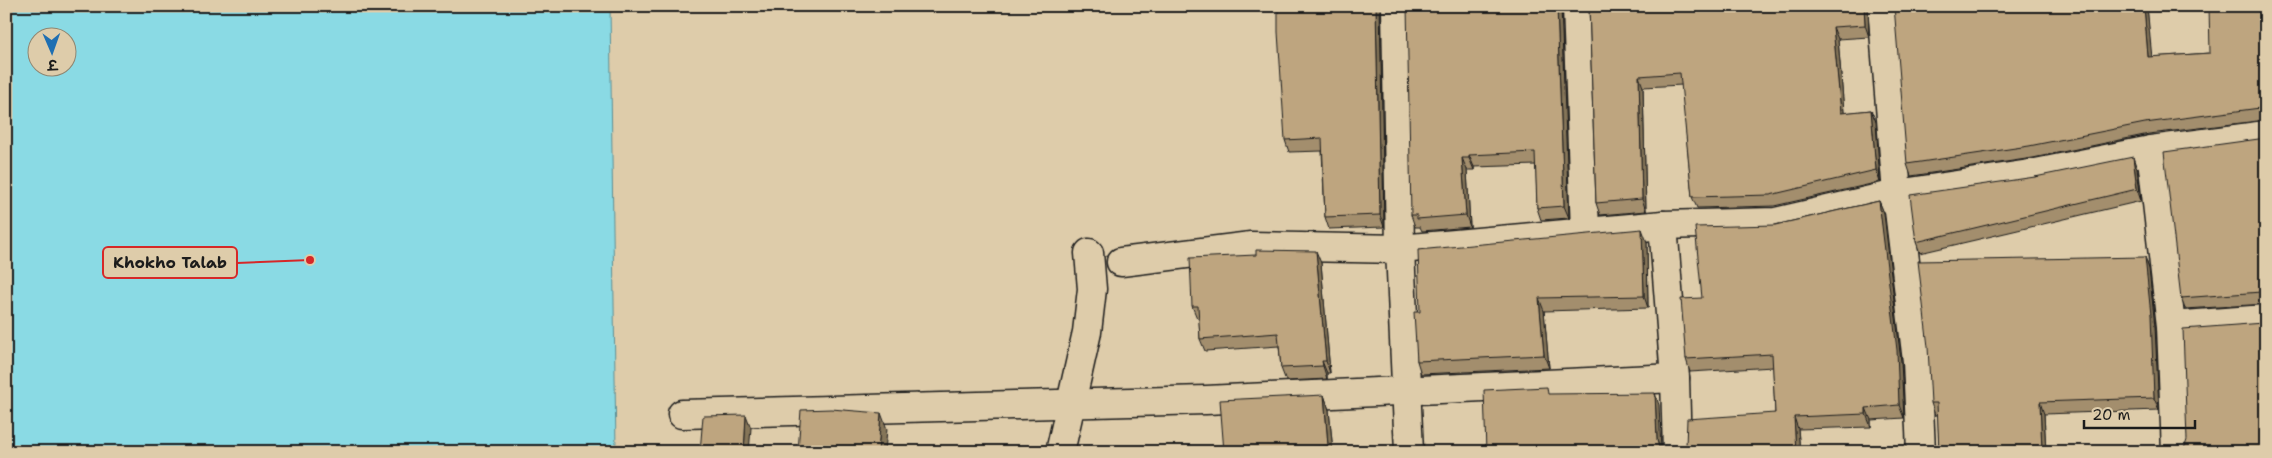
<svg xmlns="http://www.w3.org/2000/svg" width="2272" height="458" font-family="'Shantell Sans','Playpen Sans Deva',sans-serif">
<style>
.water{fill:#8adae4;stroke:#5e8e94;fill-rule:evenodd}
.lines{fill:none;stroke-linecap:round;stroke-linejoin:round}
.street-casing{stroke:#1c1c1c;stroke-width:31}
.street{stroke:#deccaa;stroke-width:28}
.wall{fill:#a38e6d;stroke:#1c1c1c}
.shaded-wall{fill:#857459;stroke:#1c1c1c}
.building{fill:#bea57f;stroke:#1c1c1c}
.leader{fill:none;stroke:#d62828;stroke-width:2}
.callout-dot{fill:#d62828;stroke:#deccaa;stroke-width:2}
.callout{fill:#deccaa;stroke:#d62828;stroke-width:2}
.callout-label{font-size:16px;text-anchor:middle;font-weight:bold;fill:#1c1c1c}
</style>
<rect width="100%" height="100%" fill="#deccaa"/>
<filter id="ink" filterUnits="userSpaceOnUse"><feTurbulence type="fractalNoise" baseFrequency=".02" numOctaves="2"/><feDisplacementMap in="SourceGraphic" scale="10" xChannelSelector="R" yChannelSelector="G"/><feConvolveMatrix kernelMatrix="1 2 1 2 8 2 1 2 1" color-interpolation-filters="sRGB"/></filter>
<g filter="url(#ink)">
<path class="water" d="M 6,6 L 610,6 L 616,452 L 6,452 ZM 38,38 L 68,38 L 68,68 L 38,68 Z"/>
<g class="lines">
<defs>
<g id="street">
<polyline points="1396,6 1400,249 1409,452"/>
<polyline points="1577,6 1585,232"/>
<polyline points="1882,6 1897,194 1917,361 1921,452"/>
<polyline points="2151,150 2171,326 2176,452"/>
<polyline points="1663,225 1675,378 1677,452"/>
<polyline points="1121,262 1251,246 1400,249 1663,225 1776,222 1897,194 2036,173 2151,150 2266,135"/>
<polyline points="2171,326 2266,319"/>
<polyline points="682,414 1206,400 1675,378"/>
<polyline points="1060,452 1087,332 1092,289 1089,253"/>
</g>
</defs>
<use href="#street" class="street-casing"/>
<use href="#street" class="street"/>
</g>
<g class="wall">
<polygon points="1380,6 1384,227 1329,229 1325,217 1322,151 1289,152 1285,140"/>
<polygon points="1561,6 1569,218 1541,220 1537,208 1536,165 1474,167 1474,170 1467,170 1470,227 1422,231 1420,227 1415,227 1411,215"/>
<polygon points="1589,6 1868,6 1869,37 1838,39 1844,113 1871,110 1876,122 1880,182 1774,206 1697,208 1692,197 1682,85 1643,87 1646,211 1600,215 1596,203"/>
<polygon points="2147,6 2151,57 2210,53 2266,6 2266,120 2149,134 2033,158 1911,176 1907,164"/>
<polygon points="2266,138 2266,304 2185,309 2181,298 2264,139"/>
<polygon points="2137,169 2141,201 1920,253 1916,242 2035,177"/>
<polygon points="1879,201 1884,213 1901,362 1904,418 1871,420 1871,427 1798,429 1800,452 1682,452 1775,413 1773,367 1690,372 1686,359 1702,298 1775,225"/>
<polygon points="1647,242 1648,308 1544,311 1549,368 1421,374 1417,361 1420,312"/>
<polygon points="2145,257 2149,269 2155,327 2159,410 2044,414 2046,452 1939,452 1938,415 1935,415 1931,403"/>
<polygon points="1321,263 1330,373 1327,373 1327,379 1286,381 1281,368 1279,346 1205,351 1200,339 1199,318 1197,318 1192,306"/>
<polygon points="1324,395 1329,410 1333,452 1224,452"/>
</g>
<g class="shaded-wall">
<polygon points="1376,6 1380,6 1384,227 1380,215"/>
<polygon points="1557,6 1561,6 1569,218 1564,206"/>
<polygon points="1864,6 1868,6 1869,37 1865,25"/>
<polygon points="2144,6 2147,6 2153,69 2148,57"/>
<polygon points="1833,27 1838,39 1845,124 1841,113"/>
<polygon points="1639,76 1643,87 1646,211 1642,199"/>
<polygon points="1871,110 1876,122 1880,182 1876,170"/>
<polygon points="1469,155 1474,167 1474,170 1469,158"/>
<polygon points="2133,157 2137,169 2141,201 2137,189"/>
<polygon points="1462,158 1467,170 1470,227 1466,215"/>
<polygon points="1879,201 1884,213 1901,362 1904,418 1899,405"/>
<polygon points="1642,229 1647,242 1648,308 1644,296"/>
<polygon points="1316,251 1321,263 1330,373 1326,361"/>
<polygon points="2145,257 2149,269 2155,327 2159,410 2154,398"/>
<polygon points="1539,298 1544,311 1549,368 1544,355"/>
<polygon points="1322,361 1327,373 1327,379 1323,366"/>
<polygon points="1655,393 1659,405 1661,452 1657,440"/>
<polygon points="1324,395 1329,410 1333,452 1330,452 1328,446"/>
<polygon points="2040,402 2044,414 2046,452 2042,452"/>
<polygon points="1866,408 1871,420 1871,427 1866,414"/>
<polygon points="881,413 887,429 885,452 878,452"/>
<polygon points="746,415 751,428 749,452 744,452"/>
<polygon points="1794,417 1798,429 1800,452 1796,452"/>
</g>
<g class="building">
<polygon points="1278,6 1376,6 1380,215 1325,217 1322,138 1285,140 1278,32"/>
<polygon points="1407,6 1557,6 1564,206 1537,208 1535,152 1469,155 1469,158 1462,158 1466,215 1417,219 1417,215 1411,215"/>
<polygon points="1589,6 1864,6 1865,25 1833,27 1841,113 1871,110 1876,170 1770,195 1692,197 1680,73 1639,76 1642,199 1596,203"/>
<polygon points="1894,6 2144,6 2148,57 2210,53 2209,6 2266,6 2266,109 2260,108 2145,123 2029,146 1907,164"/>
<polygon points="2266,138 2266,293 2261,292 2181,298 2164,152"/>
<polygon points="2133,157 2137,189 1916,242 1910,195 2035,177"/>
<polygon points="1879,201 1897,350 1899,405 1866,408 1866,414 1794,417 1796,452 1682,452 1686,446 1687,419 1775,413 1772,354 1686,359 1681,299 1702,298 1695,227 1775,225"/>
<polygon points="1642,229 1644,296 1539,298 1544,355 1417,361 1414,312 1420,312 1418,250"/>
<polygon points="1256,250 1316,251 1326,361 1322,361 1323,366 1281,368 1278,333 1200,339 1198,306 1192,306 1190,258 1256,255"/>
<polygon points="2145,257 2151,315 2154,398 2040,402 2042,452 1939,452 1937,403 1931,403 1928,347 1918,261"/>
<polygon points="2266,322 2266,452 2183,452 2187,440 2183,329 2263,323"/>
<polygon points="1547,387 1548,394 1655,393 1657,440 1659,448 1664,452 1486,452 1484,390"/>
<polygon points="1324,395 1328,446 1261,452 1224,452 1220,400"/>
<polygon points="831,409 881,413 878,452 798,452 801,410"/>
<polygon points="746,415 744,452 700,452 703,416"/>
</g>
</g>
<path class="leader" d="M310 260L237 263"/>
<circle class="callout-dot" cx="310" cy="260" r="5"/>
<rect class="callout" x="103" y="247" width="134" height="31" rx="5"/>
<g class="callout-label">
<text x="170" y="268">Khokho Talab</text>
</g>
<rect width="2272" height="458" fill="none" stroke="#deccaa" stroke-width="25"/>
<rect x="12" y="12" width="2247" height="433" fill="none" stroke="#1c1c1c" stroke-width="2" filter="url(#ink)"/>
<g transform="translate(52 52) rotate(178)"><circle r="24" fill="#deccaa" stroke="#908671"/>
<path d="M0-4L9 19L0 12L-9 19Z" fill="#1f6fb2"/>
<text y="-8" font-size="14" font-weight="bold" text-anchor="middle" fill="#1c1c1c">उ</text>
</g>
<path d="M2084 420v8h111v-8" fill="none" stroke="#1c1c1c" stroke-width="2.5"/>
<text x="2092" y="420" font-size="15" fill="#1c1c1c" stroke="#deccaa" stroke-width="4" paint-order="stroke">20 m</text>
</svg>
